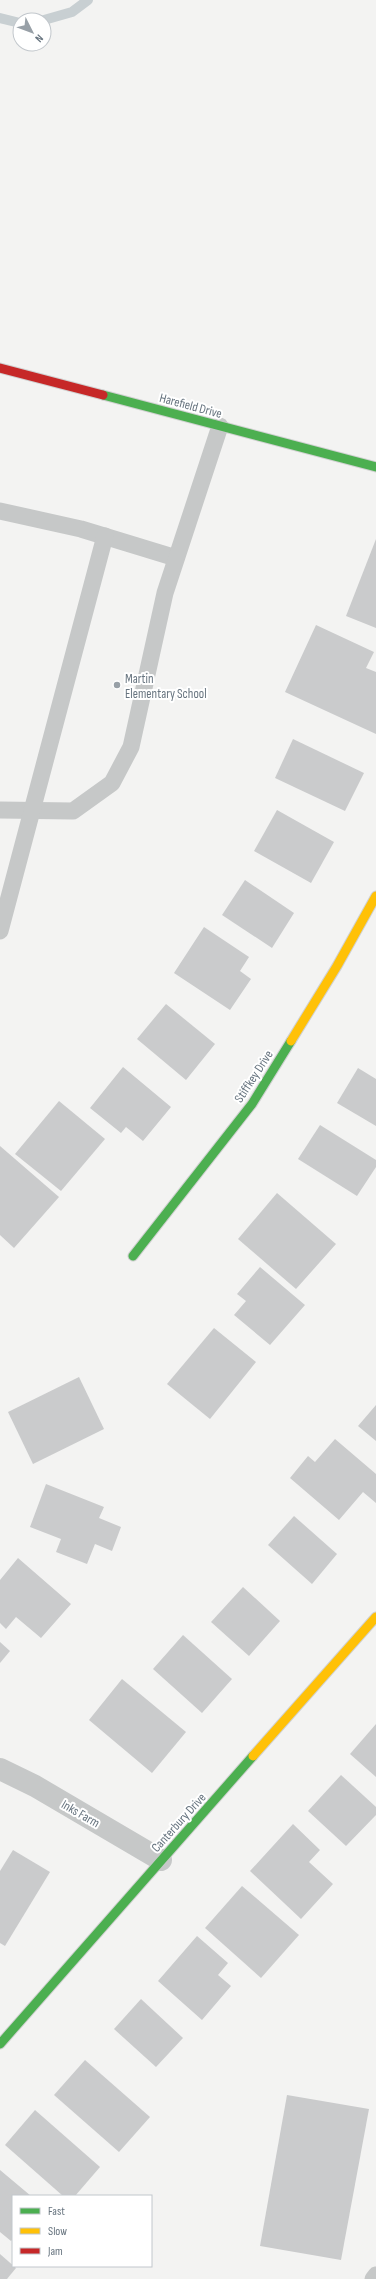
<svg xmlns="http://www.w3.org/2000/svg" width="376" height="2279" font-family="'Sofia Sans Condensed',sans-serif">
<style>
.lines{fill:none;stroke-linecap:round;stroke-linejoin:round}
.stream{stroke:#c8cfd2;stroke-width:10}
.building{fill:#cacbcc}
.fast-casing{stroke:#d0d1d1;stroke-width:11}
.slow-casing{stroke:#d0d1d1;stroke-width:11}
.jam-casing{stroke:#d0d1d1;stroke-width:11}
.lane{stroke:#c6c8c8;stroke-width:17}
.street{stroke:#c6c8c8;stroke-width:22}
.fast{stroke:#4caf50;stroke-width:9}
.slow{stroke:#ffc107;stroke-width:9}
.jam{stroke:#c62828;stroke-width:9}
.poi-dot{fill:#98a0a7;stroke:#fff;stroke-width:1.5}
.labels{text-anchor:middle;stroke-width:4;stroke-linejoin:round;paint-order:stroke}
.street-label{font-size:13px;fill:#67747f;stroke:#fff}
.poi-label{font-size:13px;fill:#67747f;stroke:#fff;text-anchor:start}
</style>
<rect width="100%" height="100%" fill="#f3f3f2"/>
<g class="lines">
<g class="stream">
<polyline points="0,18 20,23"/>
<polyline points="44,20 72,12 88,0"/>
</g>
</g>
<g class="building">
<polygon points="376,539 376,628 346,616"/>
<polygon points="316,625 374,652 366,668 376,672 376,734 285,692"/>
<polygon points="293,739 364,773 345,811 275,778"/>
<polygon points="277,810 334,842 311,883 254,851"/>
<polygon points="245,880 294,913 272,948 222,915"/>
<polygon points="204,927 249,957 240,971 251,979 230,1010 174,973"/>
<polygon points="166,1004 215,1044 186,1080 137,1039"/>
<polygon points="123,1067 171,1107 143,1141 126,1127 121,1133 90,1108"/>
<polygon points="358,1068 376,1079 376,1126 337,1103"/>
<polygon points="59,1101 105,1139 61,1191 15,1154"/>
<polygon points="320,1125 376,1160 376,1167 357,1196 298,1159"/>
<polygon points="0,1146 59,1197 14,1248 0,1235"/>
<polygon points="277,1193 336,1244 296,1289 238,1239"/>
<polygon points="260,1267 305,1305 270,1345 234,1315 246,1301 237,1294"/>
<polygon points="214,1328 256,1362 210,1419 167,1384"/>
<polygon points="79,1377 104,1429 33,1464 8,1412"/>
<polygon points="376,1405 376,1441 358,1426"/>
<polygon points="335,1439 376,1474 376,1503 363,1492 339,1520 290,1478 308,1456 315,1462"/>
<polygon points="46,1484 104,1507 99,1518 121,1527 112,1551 95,1544 87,1564 56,1552 61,1539 30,1527"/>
<polygon points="294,1516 337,1554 312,1584 268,1545"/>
<polygon points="18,1558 71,1604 41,1638 16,1617 6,1629 0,1623 0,1580"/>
<polygon points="243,1587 280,1621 249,1656 211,1622"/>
<polygon points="183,1635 232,1679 202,1713 153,1669"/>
<polygon points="0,1642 10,1651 0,1663"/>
<polygon points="122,1679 186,1732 152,1773 89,1720"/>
<polygon points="376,1724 376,1777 350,1754"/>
<polygon points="341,1775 376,1807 376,1815 346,1846 308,1811"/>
<polygon points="293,1824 320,1850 309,1862 333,1884 301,1919 250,1871"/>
<polygon points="13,1850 50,1872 5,1946 0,1943 0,1871"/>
<polygon points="242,1886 299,1935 261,1978 205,1928"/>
<polygon points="197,1936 228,1963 218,1975 231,1986 202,2020 158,1981"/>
<polygon points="141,1999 183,2038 156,2067 114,2029"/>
<polygon points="85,2060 150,2117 119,2152 54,2095"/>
<polygon points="287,2095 369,2109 341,2260 260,2246"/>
<polygon points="35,2110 100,2167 75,2196 63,2196 5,2145"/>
<polygon points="0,2170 31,2196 13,2196 13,2239 11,2241 0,2232"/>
<polygon points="0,2254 16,2268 7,2279 0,2279"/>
</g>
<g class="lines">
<defs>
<g id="fast">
<polyline points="103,395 376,467"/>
<polyline points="133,1256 252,1104 291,1041"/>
<polyline points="0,2044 253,1756"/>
</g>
<g id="slow">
<polyline points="291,1041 337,966 376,896"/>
<polyline points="253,1756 376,1617"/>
</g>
<polyline id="jam" points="0,368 103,395"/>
</defs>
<use href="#fast" class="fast-casing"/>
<use href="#slow" class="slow-casing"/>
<use href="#jam" class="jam-casing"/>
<g class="lane">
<polyline points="0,511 81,529 176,558"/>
<polyline points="0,810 73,811 112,783 131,747 165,593 220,426"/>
<polyline points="0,931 105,536"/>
<polyline points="373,2279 376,2275"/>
</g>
<polyline class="street" points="0,1769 35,1786 161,1860"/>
<use href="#fast" class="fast"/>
<use href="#slow" class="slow"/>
<use href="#jam" class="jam"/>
</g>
<circle class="poi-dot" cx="117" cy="685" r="4"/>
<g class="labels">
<g class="street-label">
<text transform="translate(191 405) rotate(15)" y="5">Harefield Drive</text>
<text transform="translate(253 1076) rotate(-57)" y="5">Stiffkey Drive</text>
<text transform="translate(81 1813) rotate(30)" y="5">Inks Farm</text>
<text transform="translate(178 1822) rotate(-48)" y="5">Canterbury Drive</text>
</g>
<g class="poi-label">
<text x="125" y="683">Martin<tspan x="125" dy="15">Elementary School</tspan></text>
</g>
</g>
<rect x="12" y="2195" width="140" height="72" fill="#ffffff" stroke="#c2c7cc"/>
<rect x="20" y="2208" width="20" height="6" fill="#4caf50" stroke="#c2c7cc"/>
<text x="48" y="2215" font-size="12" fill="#67747f">Fast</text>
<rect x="20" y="2228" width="20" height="6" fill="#ffc107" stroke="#c2c7cc"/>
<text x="48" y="2235" font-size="12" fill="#67747f">Slow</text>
<rect x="20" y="2248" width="20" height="6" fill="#c62828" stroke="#c2c7cc"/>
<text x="48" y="2255" font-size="12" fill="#67747f">Jam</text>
<g transform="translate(32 32) rotate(132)"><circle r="19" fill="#ffffff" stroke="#c2c7cc"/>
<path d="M0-3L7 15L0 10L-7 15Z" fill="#98a0a7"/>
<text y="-6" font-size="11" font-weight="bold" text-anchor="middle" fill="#67747f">N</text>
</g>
</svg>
